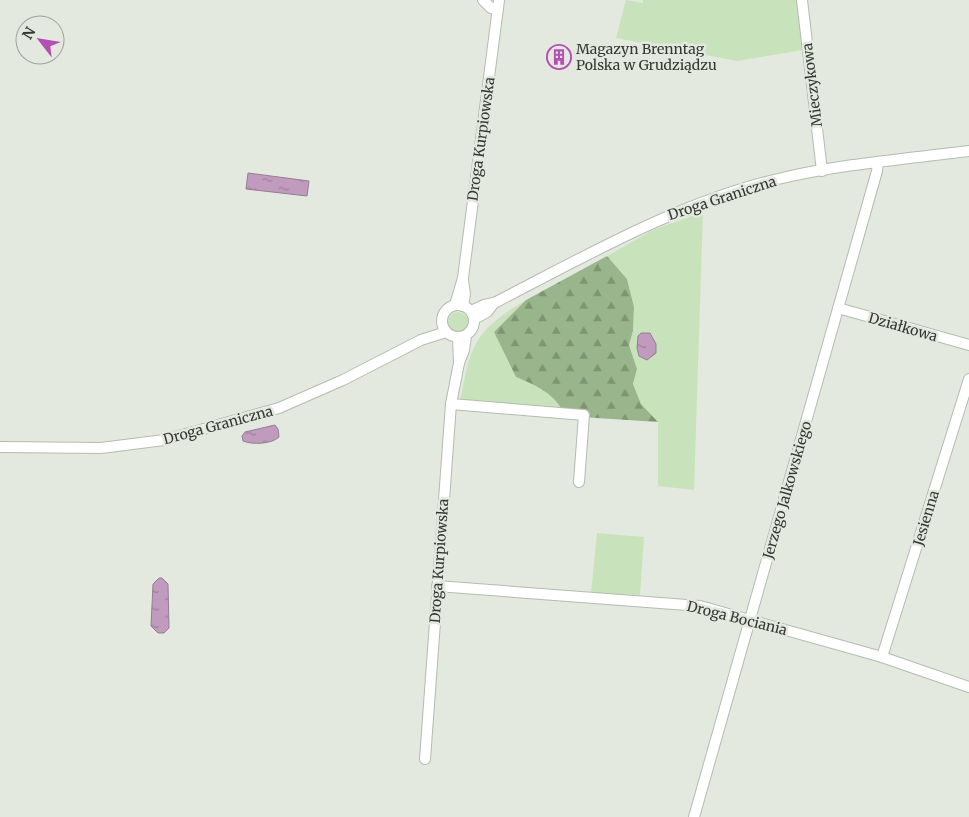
<svg xmlns="http://www.w3.org/2000/svg" width="969" height="817" font-family="Merriweather,serif">
<style>
.grass{fill:#c8e3bb}
.forest{fill:url(#forest-firs)}
.water{fill:url(#water-ripples);stroke:#967d94}
.lines{fill:none;stroke-linecap:round;stroke-linejoin:round}
.minor-casing{stroke:#b4bbb1;stroke-width:12}
.minor{stroke:#fff;stroke-width:10}
.labels{text-anchor:middle;stroke-width:5;stroke-linejoin:round;paint-order:stroke}
.poi-label{font-size:14px;fill:#353733;stroke:#e3e9df;text-anchor:start}
.street-label{font-size:14px;fill:#353733;stroke:#e3e9df}
</style>
<defs>
<pattern id="forest-firs" width="22" height="20" patternUnits="userSpaceOnUse" patternTransform="scale(1.25)"><rect width="22" height="20" fill="#99b58b"/><path d="M5 1l3.5 6h-7zM16 11l3.5 6h-7z" fill="#7e9472"/></pattern>
<pattern id="water-ripples" width="26" height="14" patternUnits="userSpaceOnUse" patternTransform="scale(1.25)"><rect width="26" height="14" fill="#c09bbe"/><path d="M2 4q2-2 4 0t4 0M15 11q2-2 4 0t4 0" fill="none" stroke="#9d7f9b"/></pattern>
</defs>
<rect width="100%" height="100%" fill="#e3e9df"/>
<g class="grass">
<polygon points="626,0 643,3 643,0 797,0 803,50 737,61 616,38"/>
<polygon points="703,212 694,490 658,486 658,422 641,404 633,384 637,369 629,345 633,331 634,307 627,279 607,256 653,230"/>
<path d="M 526,300 L 494,332 L 516,377 C 539,387 554,393 566,416 L 459,408 C 470,348 471,332 526,300 Z"/>
<circle cx="458" cy="322" r="10"/>
<polygon points="597,533 644,537 640,595 591,593"/>
</g>
<path class="forest" d="M 607,256 L 627,279 L 634,307 L 633,331 L 629,345 L 637,369 L 633,384 L 641,404 L 658,422 L 566,416 C 554,393 539,387 516,377 L 494,332 L 526,300 Z"/>
<g class="water">
<polygon points="248,173 309,181 307,196 246,189"/>
<polygon points="641,333 650,333 656,344 656,353 647,360 639,356 637,348 638,336"/>
<path d="M 275,425 L 278,429 L 279,437 C 272,444 252,445 243,441 L 242,436 L 245,432 Z"/>
<polygon points="159,578 162,578 168,584 169,628 164,633 158,633 151,626 153,584"/>
</g>
<g class="lines">
<defs>
<g id="minor">
<polyline points="483,0 491,8 498,9"/>
<polyline points="802,0 822,171"/>
<polyline points="463,280 465,294 463,306"/>
<circle cx="458" cy="321" r="16"/>
<polyline points="455,305 463,278 499,0"/>
<polyline points="838,308 969,345"/>
<path d="M 471,311 L 484,305 L 494,303 C 586,256 677,203 778,179 C 840,164 906,159 969,151"/>
<polyline points="474,319 487,312 494,303"/>
<polyline points="458,338 459,363"/>
<polyline points="451,404 584,415 579,482"/>
<polyline points="0,447 101,448 164,440 279,408 343,380 421,340 446,332"/>
<polyline points="437,586 700,606 882,657 969,687"/>
<polyline points="882,657 969,379"/>
<polyline points="425,759 451,404 459,363 464,350 466,336"/>
<polyline points="694,817 877,171 878,163"/>
</g>
</defs>
<use href="#minor" class="minor-casing"/>
<use href="#minor" class="minor"/>
</g>
<defs>
<symbol id="building-ring" viewBox="-11 -11 22 22"><circle r="9.5" fill="#e3e9df" stroke="#b64fb4" stroke-width="1.5"/><path d="M-4-6H4V6H1V3H-1V6H-4ZM-2.5-4.3h1.7v1.8h-1.7ZM.8-4.3h1.7v1.8H.8ZM-2.5-1h1.7V.8h-1.7ZM.8-1h1.7V.8H.8Z" fill="#b64fb4"/></symbol>
</defs>
<g fill-rule="evenodd">
<use href="#building-ring" x="545" y="43" width="28" height="28"/>
</g>
<g class="labels">
<g class="poi-label">
<text x="576" y="54">Magazyn Brenntag<tspan x="576" dy="16">Polska w Grudziądzu</tspan></text>
</g>
<g class="street-label">
<text transform="translate(812 85) rotate(-97)" y="5">Mieczykowa</text>
<text transform="translate(481 139) rotate(-82)" y="5">Droga Kurpiowska</text>
<text transform="translate(722 198) rotate(-18)" y="5">Droga Graniczna</text>
<text transform="translate(903 327) rotate(16)" y="5">Działkowa</text>
<text transform="translate(218 425) rotate(-15)" y="5">Droga Graniczna</text>
<text transform="translate(787 490) rotate(-74)" y="5">Jerzego Jalkowskiego</text>
<text transform="translate(926 518) rotate(-73)" y="5">Jesienna</text>
<text transform="translate(439 561) rotate(-86)" y="5">Droga Kurpiowska</text>
<text transform="translate(737 618) rotate(14)" y="5">Droga Bociania</text>
</g>
</g>
<g transform="translate(40 40) rotate(301)"><circle r="24" fill="#e3e9df" stroke="#9da29a"/>
<path d="M0-4L9 19L0 12L-9 19Z" fill="#b64fb4"/>
<text y="-8" font-size="14" font-weight="bold" text-anchor="middle" fill="#353733">N</text>
</g>
</svg>
